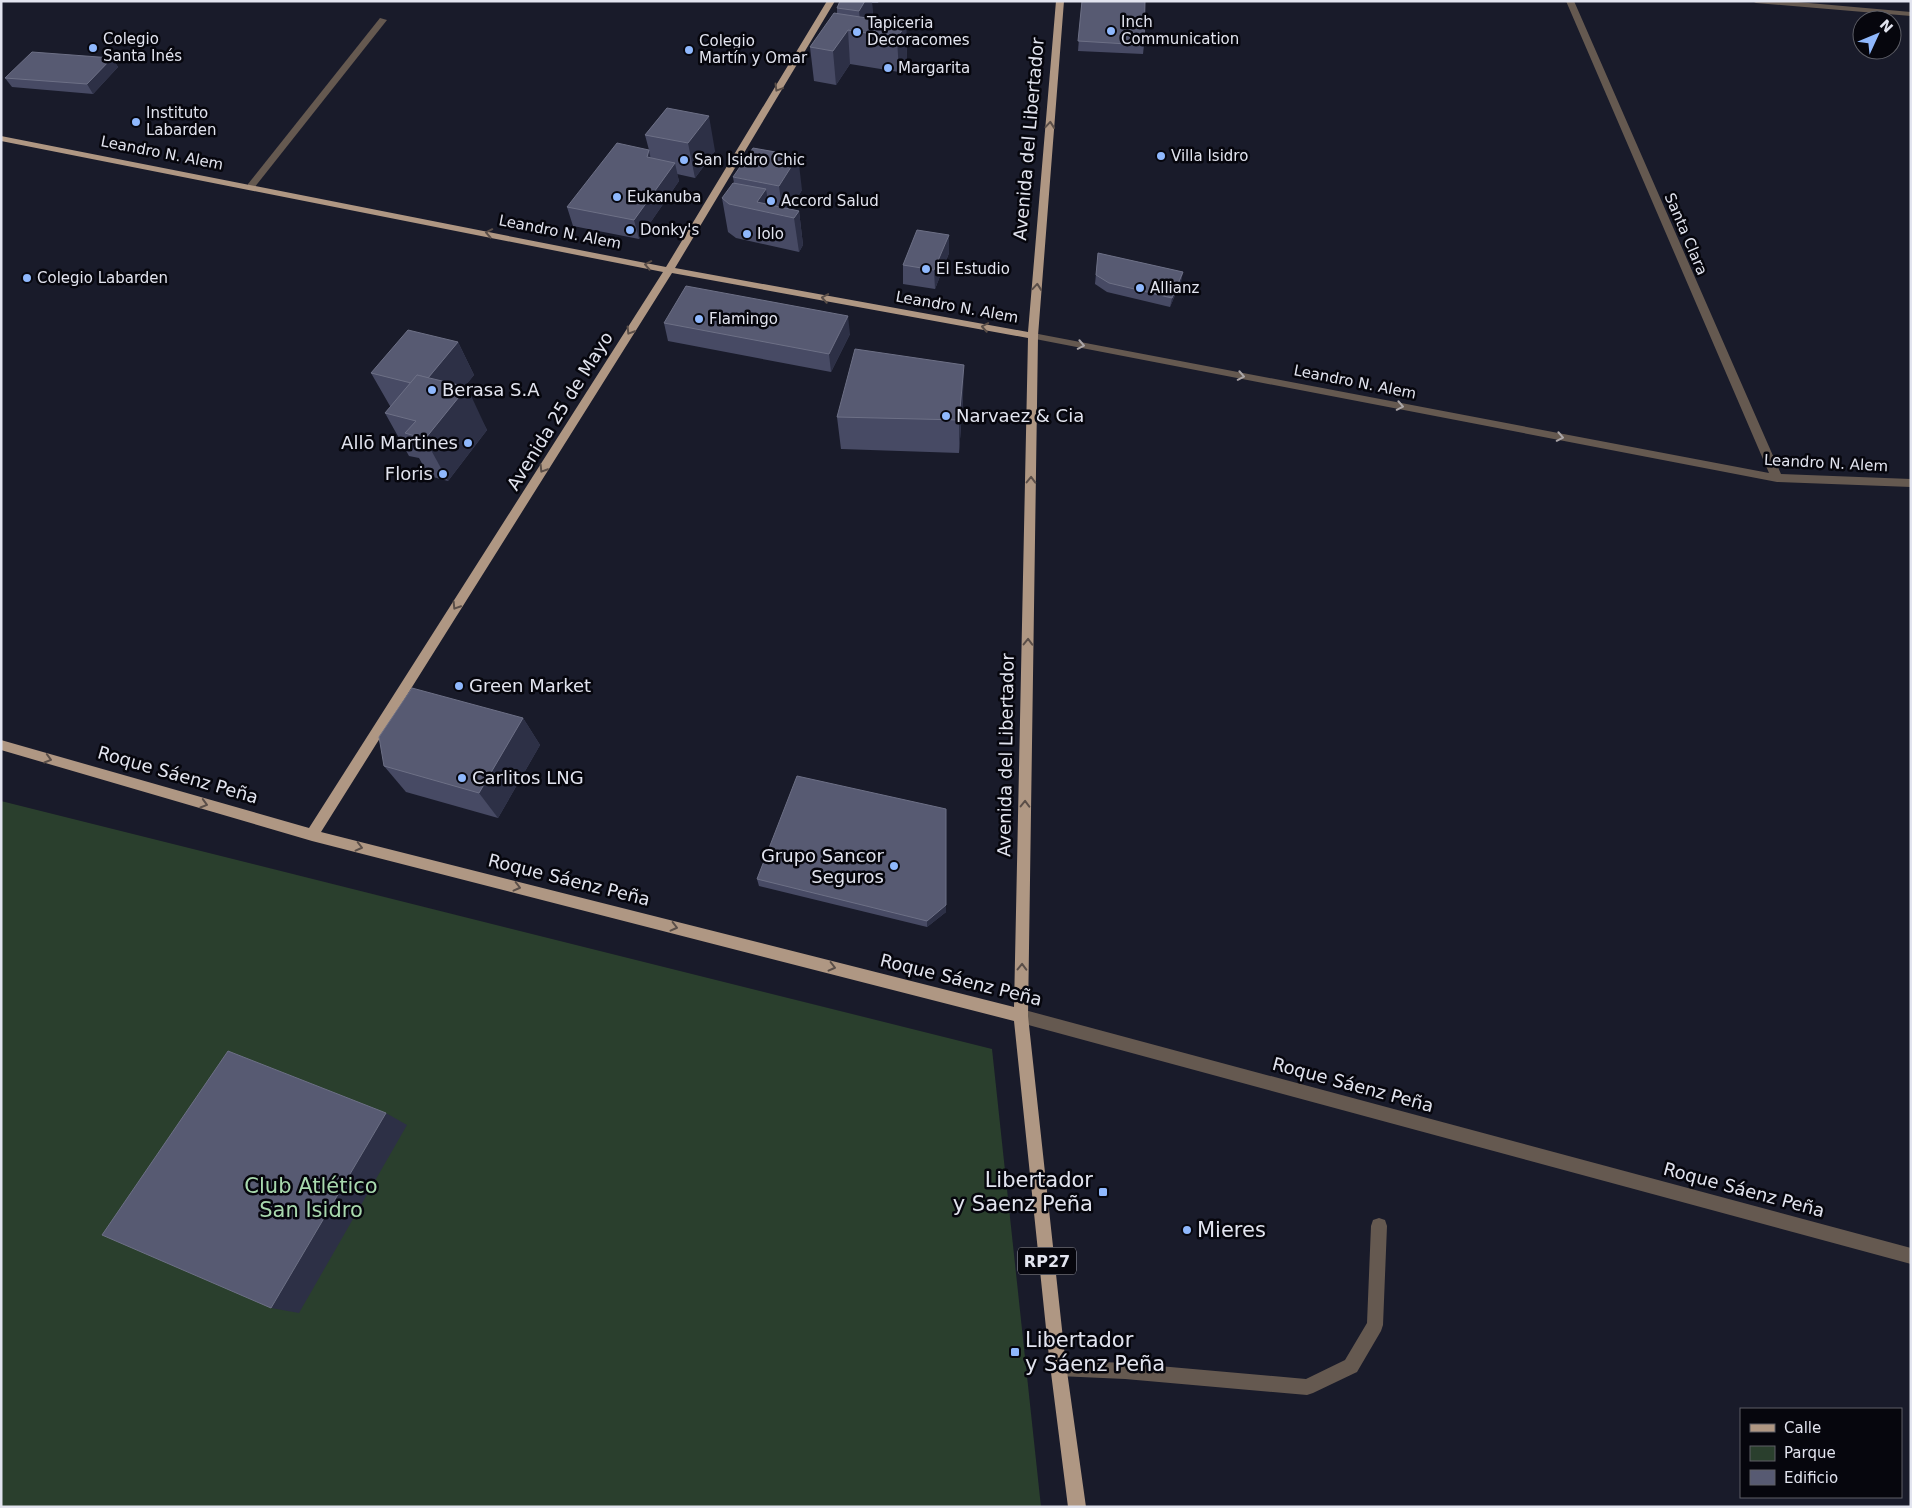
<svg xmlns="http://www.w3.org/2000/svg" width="1912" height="1508" font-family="'DejaVu Sans',sans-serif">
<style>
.green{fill:#2a3f2d}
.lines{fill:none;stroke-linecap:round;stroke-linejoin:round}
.minor{fill:#655950;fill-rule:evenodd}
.major{fill:#af9783;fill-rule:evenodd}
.wall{fill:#474a64}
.shaded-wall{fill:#2d3046}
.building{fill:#575a72;stroke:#6d7086}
.oneway{stroke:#5a4e48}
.oneway2{stroke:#aaa5a7}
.poi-dot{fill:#8fb8fd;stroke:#06060d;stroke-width:2}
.labels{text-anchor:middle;stroke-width:5;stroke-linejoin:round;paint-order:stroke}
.far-poi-label{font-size:15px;fill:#e2e4ef;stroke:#06060d;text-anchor:start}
.far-street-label{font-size:15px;fill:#e2e4ef;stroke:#06060d}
.shield{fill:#06060d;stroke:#a0a1ab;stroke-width:1}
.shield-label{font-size:16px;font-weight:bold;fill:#e2e4ef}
.street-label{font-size:18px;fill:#e2e4ef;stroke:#06060d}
.poi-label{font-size:18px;fill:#e2e4ef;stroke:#06060d;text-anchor:start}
.near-poi-label{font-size:21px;fill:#e2e4ef;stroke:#06060d;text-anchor:start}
.near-park-label{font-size:21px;fill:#a8d9ae;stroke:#06060d}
</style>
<rect width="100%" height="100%" fill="#191b2a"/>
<polygon class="green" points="1,801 992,1049 1041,1507 1,1507"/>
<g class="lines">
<g class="minor">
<polygon points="1566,1 1574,1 1781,474 1911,479 1911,487 1777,482 1030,338 1030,334 1033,333 1769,473"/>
<polygon points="1752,1 1786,1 1911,12 1911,16 1756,3"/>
<polygon points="380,18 387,20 254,188 248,188 248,184"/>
<polygon points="1021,1009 1911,1248 1911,1264 1021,1023 1016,1021 1014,1016 1016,1011"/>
<polygon points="1379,1218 1385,1220 1387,1226 1383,1325 1381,1331 1357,1372 1313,1393 1307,1395 1125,1379 1058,1376 1052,1374 1050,1368 1052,1362 1058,1360 1125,1363 1306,1379 1345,1360 1367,1323 1371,1226 1373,1220"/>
</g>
<path class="major" d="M 827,1 L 835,1 L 675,268 L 1028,332 L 1056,1 L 1064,1 L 1038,336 L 1028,1016 L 1065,1357 L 1086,1507 L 1068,1507 L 1049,1357 L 1014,1021 L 312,841 L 1,750 L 1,740 L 309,828 L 663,272 L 1,141 L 1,136 L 666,267 ZM 672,273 L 1028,338 L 1014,1007 L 321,832 Z"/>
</g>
<g class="wall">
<polygon points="840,1 879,1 878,3 872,3 873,19 906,24 907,58 899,72 850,64 836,85 814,81 810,47 837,14 837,8"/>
<polygon points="1082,1 1144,45 1143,54 1078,51"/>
<polygon points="112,58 118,67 93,94 12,87 5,78"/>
<polygon points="667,108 715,151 695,178 677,174 679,181 639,239 573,226 567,207 649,150 645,135"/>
<polygon points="733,177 802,190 790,209 799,211 803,245 799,252 736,238 728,232 722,198 734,183"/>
<polygon points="949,253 935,289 903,284 903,265"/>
<polygon points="1098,253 1183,272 1181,281 1170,307 1107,292 1095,284"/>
<polygon points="664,323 850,334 831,372 668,341"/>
<polygon points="458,342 474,375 464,387 487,430 448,481 429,476 419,458 409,456 385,413 391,406 390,406 371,373"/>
<polygon points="963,398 959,453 841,449 837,417"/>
<polygon points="523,718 540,745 498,818 406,792 384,766"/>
<polygon points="757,879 946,912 927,927 759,886"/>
</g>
<g class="shaded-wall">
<polygon points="865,1 872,1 873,23 861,32 859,11"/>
<polygon points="906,24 907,58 899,72 897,38"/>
<polygon points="848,30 850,64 836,85 833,51"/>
<polygon points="112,58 118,67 93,94 87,84"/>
<polygon points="709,116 715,151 695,178 688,143"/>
<polygon points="649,150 653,169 647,157"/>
<polygon points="798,156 802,190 786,216 783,216 779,186"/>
<polygon points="675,163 679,181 639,239 634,220"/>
<polygon points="766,189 770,213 757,202"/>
<polygon points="799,211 803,245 799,252 794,218"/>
<polygon points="949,235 949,253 935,289 934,270"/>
<polygon points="1183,272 1181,281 1170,307 1172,298"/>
<polygon points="848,316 850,334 831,372 829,354"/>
<polygon points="458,342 474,375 439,418 422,386"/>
<polygon points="964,365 963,398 959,453 959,420"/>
<polygon points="467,387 487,430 448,481 425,439"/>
<polygon points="523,718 540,745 498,818 479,793"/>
<polygon points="946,809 946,912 927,927 927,921"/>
<polygon points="386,1113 407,1125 299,1313 271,1308"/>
</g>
<g class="building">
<polygon points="840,1 865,1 859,11 837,8"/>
<polygon points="1082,1 1145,1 1144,45 1078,41"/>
<polygon points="834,13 906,24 897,38 848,30 833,51 810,47"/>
<polygon points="32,52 112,58 87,84 5,78"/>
<polygon points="667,108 709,116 688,143 645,135"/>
<polygon points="617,143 649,150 647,157 675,163 634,220 567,207"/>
<polygon points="753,148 798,156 779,186 733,177"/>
<polygon points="733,183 766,189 757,202 799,211 794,218 729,204 722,198"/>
<polygon points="917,230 949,235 934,270 903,265"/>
<polygon points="1098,253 1183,272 1172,298 1109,283 1096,275"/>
<polygon points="686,286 848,316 829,354 664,323"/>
<polygon points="408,330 458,342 428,378 417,375 411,383 371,373"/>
<polygon points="855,349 964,365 959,420 837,417"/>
<polygon points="417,375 467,387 425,439 405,433 416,421 385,413"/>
<polygon points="412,688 523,718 479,793 384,766 379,737"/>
<polygon points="797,776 946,809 946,905 927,921 757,879"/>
<polygon points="228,1051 386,1113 271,1308 102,1235"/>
</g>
<defs><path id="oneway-chevron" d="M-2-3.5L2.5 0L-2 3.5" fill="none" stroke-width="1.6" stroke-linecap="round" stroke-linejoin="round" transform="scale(1.25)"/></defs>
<g class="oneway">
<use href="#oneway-chevron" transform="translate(778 88) rotate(121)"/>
<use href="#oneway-chevron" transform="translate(1050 125) rotate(-85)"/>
<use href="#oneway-chevron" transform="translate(489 233) rotate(-169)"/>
<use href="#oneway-chevron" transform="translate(648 265) rotate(-169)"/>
<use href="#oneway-chevron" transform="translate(1037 287) rotate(-85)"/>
<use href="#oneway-chevron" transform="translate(825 298) rotate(-170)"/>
<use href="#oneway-chevron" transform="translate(985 327) rotate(-170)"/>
<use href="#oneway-chevron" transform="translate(630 331) rotate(122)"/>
<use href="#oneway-chevron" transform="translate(543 469) rotate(122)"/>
<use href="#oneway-chevron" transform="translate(1031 480) rotate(-89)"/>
<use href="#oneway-chevron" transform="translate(456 606) rotate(122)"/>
<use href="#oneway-chevron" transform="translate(1028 642) rotate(-89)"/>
<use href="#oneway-chevron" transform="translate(48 759) rotate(16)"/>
<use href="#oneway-chevron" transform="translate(204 804) rotate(16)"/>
<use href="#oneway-chevron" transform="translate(1025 804) rotate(-89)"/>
<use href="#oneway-chevron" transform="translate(359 847) rotate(14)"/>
<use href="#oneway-chevron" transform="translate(517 887) rotate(14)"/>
<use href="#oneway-chevron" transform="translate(674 927) rotate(14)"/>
<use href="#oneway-chevron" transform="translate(832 967) rotate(14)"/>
<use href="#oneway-chevron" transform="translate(1022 967) rotate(-89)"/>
</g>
<g class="oneway2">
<use href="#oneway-chevron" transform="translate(1081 345) rotate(11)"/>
<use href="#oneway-chevron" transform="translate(1241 376) rotate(11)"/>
<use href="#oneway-chevron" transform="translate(1400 406) rotate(11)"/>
<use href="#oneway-chevron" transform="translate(1560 437) rotate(11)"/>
</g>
<g class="poi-dot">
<circle cx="1111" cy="31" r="5"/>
<circle cx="857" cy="32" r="5"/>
<circle cx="93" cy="48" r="5"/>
<circle cx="689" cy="50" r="5"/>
<circle cx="888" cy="68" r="5"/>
<circle cx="136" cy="122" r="5"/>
<circle cx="1161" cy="156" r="5"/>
<circle cx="684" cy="160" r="5"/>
<circle cx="617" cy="197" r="5"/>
<circle cx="771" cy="201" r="5"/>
<circle cx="630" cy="230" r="5"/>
<circle cx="747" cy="234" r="5"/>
<circle cx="926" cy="269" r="5"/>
<circle cx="27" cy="278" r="5"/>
<circle cx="1140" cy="288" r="5"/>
<circle cx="699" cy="319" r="5"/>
<circle cx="432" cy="390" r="5"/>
<circle cx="946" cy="416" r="5"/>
<circle cx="468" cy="443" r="5"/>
<circle cx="443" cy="474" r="5"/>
<circle cx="459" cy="686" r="5"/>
<circle cx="462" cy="778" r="5"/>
<circle cx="894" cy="866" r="5"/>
<rect x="1098" y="1187" width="10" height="10" rx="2.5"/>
<circle cx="1187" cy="1230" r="5"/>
<rect x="1010" y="1347" width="10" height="10" rx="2.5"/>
</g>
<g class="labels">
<g class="far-poi-label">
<text x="1121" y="27">Inch<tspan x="1121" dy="17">Communication</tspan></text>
<text x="867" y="28">Tapiceria<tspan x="867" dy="17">Decoracomes</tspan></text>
<text x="103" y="44">Colegio<tspan x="103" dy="17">Santa Inés</tspan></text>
<text x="699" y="46">Colegio<tspan x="699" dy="17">Martín y Omar</tspan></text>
<text x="898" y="73">Margarita</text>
<text x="146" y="118">Instituto<tspan x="146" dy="17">Labarden</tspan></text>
<text x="1171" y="161">Villa Isidro</text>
<text x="694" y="165">San Isidro Chic</text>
<text x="627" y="202">Eukanuba</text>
<text x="781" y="206">Accord Salud</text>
<text x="640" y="235">Donky's</text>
<text x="757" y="239">Iolo</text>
<text x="936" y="274">El Estudio</text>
<text x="37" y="283">Colegio Labarden</text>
<text x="1150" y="293">Allianz</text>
<text x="709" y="324">Flamingo</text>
</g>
<g class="far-street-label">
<text transform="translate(162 153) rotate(11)" y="5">Leandro N. Alem</text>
<text transform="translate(560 232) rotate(11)" y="5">Leandro N. Alem</text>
<text transform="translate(1686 234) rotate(67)" y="5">Santa Clara</text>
<text transform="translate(957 307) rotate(10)" y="5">Leandro N. Alem</text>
<text transform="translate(1355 382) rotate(11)" y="5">Leandro N. Alem</text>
<text transform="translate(1826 463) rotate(3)" y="5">Leandro N. Alem</text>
</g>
<rect class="shield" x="1018" y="1247.5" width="58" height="27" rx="4"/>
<g class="shield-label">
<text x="1047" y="1267">RP27</text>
</g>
<g class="street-label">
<text transform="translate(1029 139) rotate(-85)" y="6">Avenida del Libertador</text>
<text transform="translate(560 411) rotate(-58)" y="6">Avenida 25 de Mayo</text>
<text transform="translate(1006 755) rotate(-89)" y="6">Avenida del Libertador</text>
<text transform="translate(178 775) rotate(16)" y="6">Roque Sáenz Peña</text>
<text transform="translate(569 880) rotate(14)" y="6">Roque Sáenz Peña</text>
<text transform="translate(961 980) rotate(14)" y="6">Roque Sáenz Peña</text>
<text transform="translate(1353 1085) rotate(15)" y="6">Roque Sáenz Peña</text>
<text transform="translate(1744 1190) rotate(15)" y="6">Roque Sáenz Peña</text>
</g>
<g class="poi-label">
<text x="442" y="396">Berasa S.A</text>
<text x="956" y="422">Narvaez &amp; Cia</text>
<text x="458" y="449" text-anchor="end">Allō Martines</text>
<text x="433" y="480" text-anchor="end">Floris</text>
<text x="469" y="692">Green Market</text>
<text x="472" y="784">Carlitos LNG</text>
<text x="884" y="862" text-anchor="end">Grupo Sancor<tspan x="884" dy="21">Seguros</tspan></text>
</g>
<g class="near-poi-label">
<text x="1093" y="1187" text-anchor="end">Libertador<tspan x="1093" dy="24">y Saenz Peña</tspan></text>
<text x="1197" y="1237">Mieres</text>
<text x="1025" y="1347">Libertador<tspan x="1025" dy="24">y Sáenz Peña</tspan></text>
</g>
<g class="near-park-label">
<text x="311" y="1193">Club Atlético<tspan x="311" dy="24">San Isidro</tspan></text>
</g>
</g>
<rect width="1912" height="1508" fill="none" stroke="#e2e4ef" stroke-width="5"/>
<rect x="1740" y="1408" width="162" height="90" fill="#06060d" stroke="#5e5f67"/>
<rect x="1750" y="1424" width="25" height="8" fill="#af9783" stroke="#5e5f67"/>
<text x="1784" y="1433" font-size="15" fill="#e2e4ef">Calle</text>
<rect x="1750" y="1446" width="25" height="15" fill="#2a3f2d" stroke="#5e5f67"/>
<text x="1784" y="1458" font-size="15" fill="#e2e4ef">Parque</text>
<rect x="1750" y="1470" width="25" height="15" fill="#575a72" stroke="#5e5f67"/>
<text x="1784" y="1483" font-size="15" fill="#e2e4ef">Edificio</text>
<g transform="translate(1877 35) rotate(46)"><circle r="24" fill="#06060d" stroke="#5e5f67"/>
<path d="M0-4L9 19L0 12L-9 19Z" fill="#8fb8fd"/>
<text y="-8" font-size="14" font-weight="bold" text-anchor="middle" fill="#e2e4ef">N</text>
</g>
</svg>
